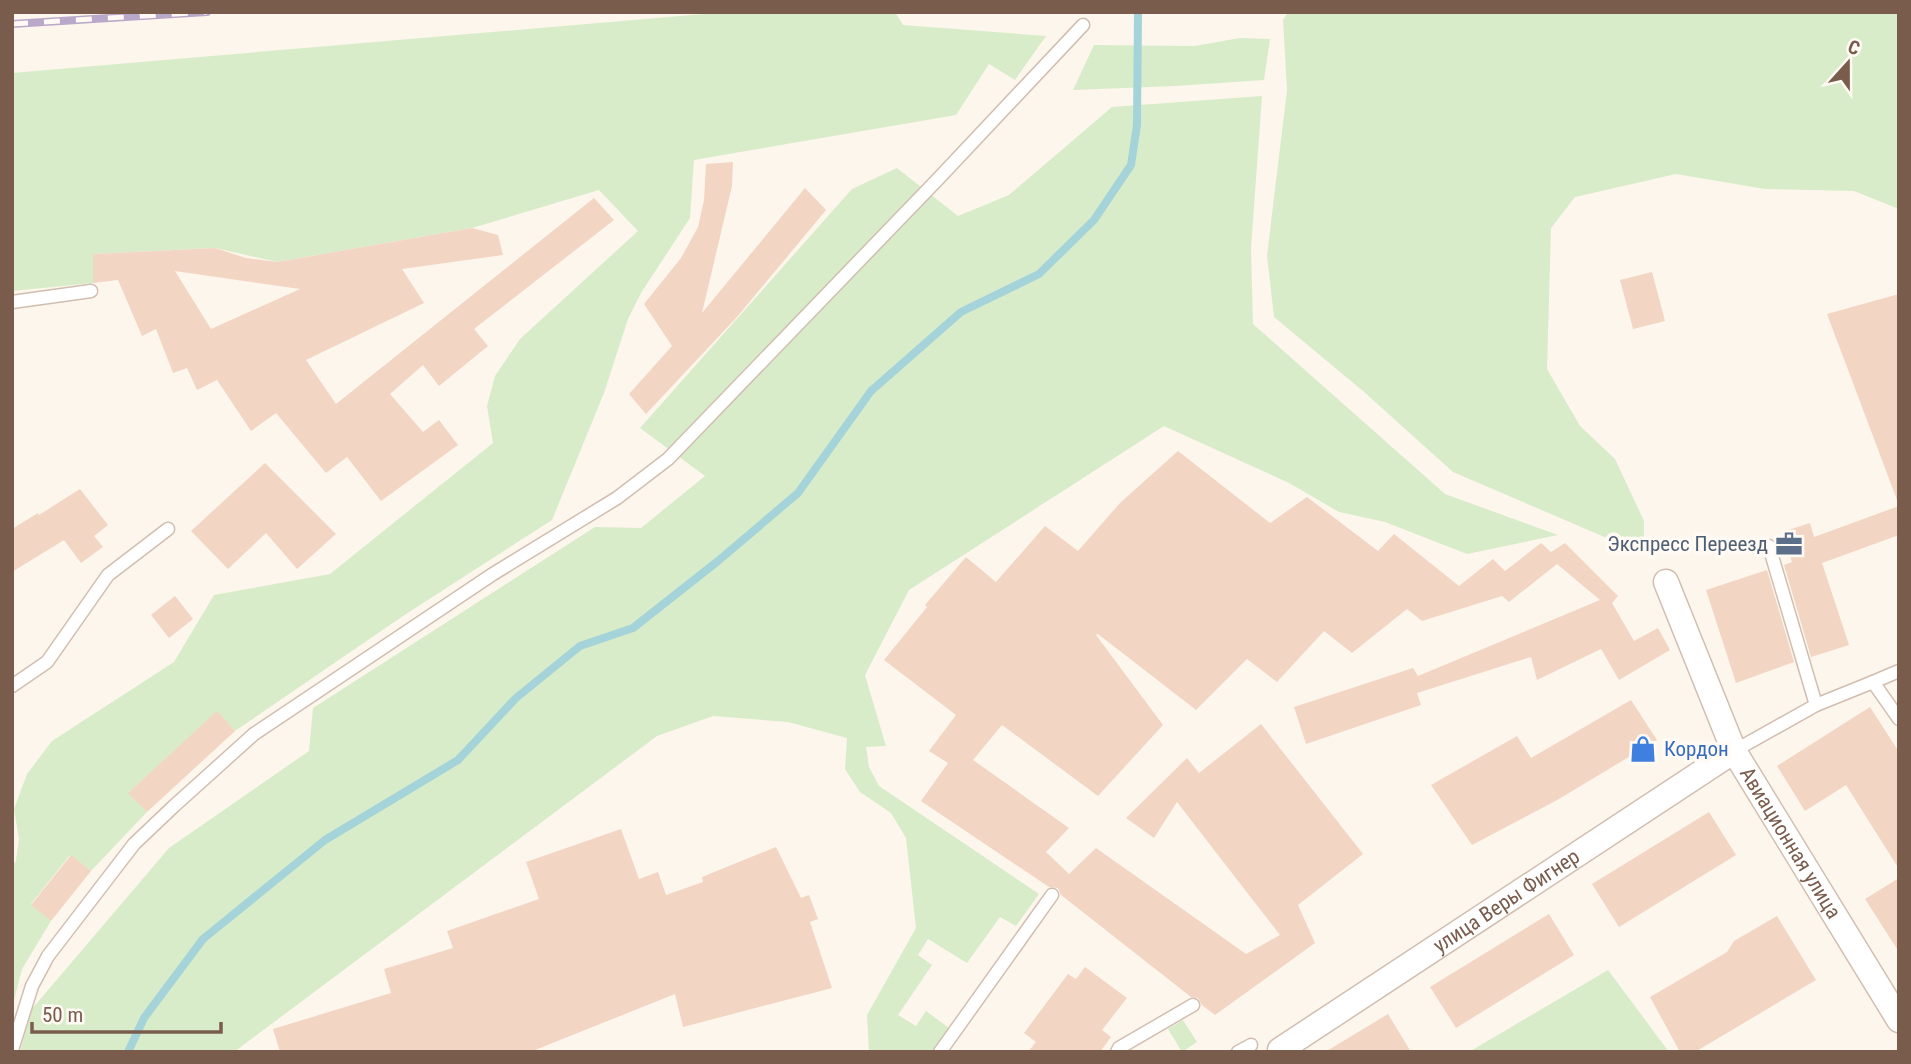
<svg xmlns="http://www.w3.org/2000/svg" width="1911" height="1064" font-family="'Roboto Condensed',sans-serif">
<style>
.green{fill:#d8ecc9}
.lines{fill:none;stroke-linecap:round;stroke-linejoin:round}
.stream{stroke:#a5d3da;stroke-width:8}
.building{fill:#f3d5c3;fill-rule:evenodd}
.lane-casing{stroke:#d1beb0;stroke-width:15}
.street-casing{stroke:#d1beb0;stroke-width:27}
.lane{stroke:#fff;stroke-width:12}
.street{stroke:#fff;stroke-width:24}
.rail-casing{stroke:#b9a8c9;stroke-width:8}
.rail{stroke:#fffaf3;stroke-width:5;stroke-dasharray:16;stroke-linecap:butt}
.labels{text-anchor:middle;stroke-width:7;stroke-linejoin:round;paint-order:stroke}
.service-label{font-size:21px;fill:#4e5e75;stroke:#fffaf3;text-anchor:end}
.shop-label{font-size:21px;fill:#366cbe;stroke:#fffaf3;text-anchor:start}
.street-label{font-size:21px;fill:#7a5c4d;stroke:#fffaf3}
</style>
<rect width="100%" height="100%" fill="#fdf6ec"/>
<g class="green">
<polygon points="727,12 895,12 903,25 1046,36 1015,80 989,64 956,115 694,160 690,218 641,293 628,319 604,393 552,520 403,616 235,731 217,712 129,792 147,812 91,871 70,855 31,904 51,921 22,969 12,1008 12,866 16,861 19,839 14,809 27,774 52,741 174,662 214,595 330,574 493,443 487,406 495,376 520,339 638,231 599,190 472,228 277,262 215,248 93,254 93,283 12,291 12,73"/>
<polygon points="1288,12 1899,12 1899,209 1854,191 1765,189 1676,174 1575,197 1551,228 1547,369 1580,426 1615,459 1644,521 1644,554 1453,472 1363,391 1274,317 1267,256 1287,90 1283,20"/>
<polygon points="1240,38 1270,39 1264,80 1175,86 1073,90 1094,45 1195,46"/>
<polygon points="1262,96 1251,248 1253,324 1445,494 1558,535 1467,554 1385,522 1339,512 1289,483 1164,426 909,590 865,675 886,746 866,747 869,767 879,786 1039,894 1016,926 1000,917 967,963 928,939 918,955 932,965 898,1015 916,1026 926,1011 949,1028 933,1052 869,1052 867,1015 916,928 906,838 891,813 860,792 845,769 847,738 788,722 713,716 657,736 234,1052 20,1052 31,1010 169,848 309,751 313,708 595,527 641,528 705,476 640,428 852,189 897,168 958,216 1009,195 1112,107"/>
<polygon points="1608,970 1669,1052 1469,1052"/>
<polygon points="1183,1020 1197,1042 1182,1052 1168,1029"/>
</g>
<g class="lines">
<polyline class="stream" points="128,1052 144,1018 203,939 325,840 458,760 516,698 580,646 633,628 718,561 798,493 871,391 961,312 1039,274 1094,220 1131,165 1137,125 1138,12"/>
</g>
<g class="building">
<polygon points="733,162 732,186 702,313 805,188 826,210 737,317 646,414 629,394 672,346 644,304 681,258 698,227 704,200 706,164"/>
<path d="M 594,198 L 614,220 L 474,329 L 488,346 L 439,386 L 423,365 L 390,394 L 423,432 L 439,420 L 458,445 L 381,501 L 347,457 L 326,473 L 276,413 L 251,431 L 217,380 L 197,390 L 187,368 L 173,373 L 156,329 L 142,336 L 118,280 L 93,283 L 93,254 L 215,248 L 246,258 L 277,262 L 472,228 L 498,235 L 503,255 L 402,269 L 424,303 L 306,360 L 336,404 ZM 175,271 L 300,289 L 211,329 Z"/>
<polygon points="1652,272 1665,321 1633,329 1620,280"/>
<polygon points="1899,294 1899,500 1897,500 1827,314"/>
<polygon points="1178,451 1270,523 1307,497 1378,551 1394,534 1459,586 1493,559 1505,571 1541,543 1551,552 1565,543 1618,596 1612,603 1634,641 1658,628 1670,650 1619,680 1601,649 1537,680 1531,657 1417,693 1421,705 1306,744 1294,707 1413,668 1418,676 1600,600 1557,564 1509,602 1502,596 1422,621 1407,609 1352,653 1324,631 1277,682 1247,659 1196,710 1098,634 1096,635 1163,725 1098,796 1002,725 973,760 1069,828 1046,852 1069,874 1096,848 1246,954 1280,935 1177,802 1154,838 1126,818 1187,758 1199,773 1261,724 1363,854 1298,905 1315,943 1215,1015 1202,1005 1198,998 1191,997 1061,895 1058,888 1049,887 921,801 948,763 929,751 956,715 884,660 927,607 925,605 966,557 996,582 1045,526 1078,551 1120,503"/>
<polygon points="265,463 336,534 297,569 266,533 228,569 191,531"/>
<polygon points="80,489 108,525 94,536 103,547 81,563 64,540 12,572 12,529 38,513 39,515"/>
<polygon points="1899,506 1899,535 1822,563 1849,645 1811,657 1784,565 1792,562 1782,532 1810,523 1814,537"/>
<polygon points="1767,570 1794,662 1736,683 1706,590"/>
<polygon points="175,596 193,619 169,638 151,615"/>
<polygon points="1631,700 1657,740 1559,799 1472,845 1431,785 1517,736 1531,758"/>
<polygon points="1870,707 1899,752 1899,869 1846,785 1805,811 1777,766"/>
<polygon points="217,711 235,731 147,812 128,793"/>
<polygon points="1709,812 1736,855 1619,927 1592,884"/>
<polygon points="621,829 639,879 658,872 666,895 703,882 702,877 776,847 801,898 809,895 818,919 810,922 832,988 683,1027 675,994 530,1052 280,1052 273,1029 391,993 384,969 453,948 447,931 539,899 526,862"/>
<polygon points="71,855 91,871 51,921 31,905"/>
<polygon points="1899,878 1899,952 1865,899"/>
<polygon points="1549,914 1574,955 1456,1028 1430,987"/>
<polygon points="1777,916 1816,980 1695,1052 1680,1052 1650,997 1727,952 1734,941"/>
<polygon points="1085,967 1127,998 1102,1030 1111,1037 1100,1052 1028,1052 1036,1042 1024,1033 1068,974 1076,979"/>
<polygon points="1388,1014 1411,1052 1325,1052"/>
</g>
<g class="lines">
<defs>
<g id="lane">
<polyline points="12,302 91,291"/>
<polyline points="1873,682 1899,671"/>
<polyline points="12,686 47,662 108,575 168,529"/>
<polyline points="1816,705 1873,682 1899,719"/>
<polyline points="1734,751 1816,705 1769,546"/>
<polyline points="12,1050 32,986 48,956 134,844 174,806 254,734 493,574 617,498 668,459 939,178 1083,25"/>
<polyline points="940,1052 1052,895"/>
<polyline points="1117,1052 1119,1048 1193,1005"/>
<polyline points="1238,1052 1251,1045"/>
</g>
<g id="street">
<path id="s1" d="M 1666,582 L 1734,751 L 1899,1020"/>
<path id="s2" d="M 1280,1050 L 1734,751"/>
</g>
</defs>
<use href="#lane" class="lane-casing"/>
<use href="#street" class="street-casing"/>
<use href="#lane" class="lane"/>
<use href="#street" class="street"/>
<defs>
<polyline id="rail" points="12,24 207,12"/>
</defs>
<use href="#rail" class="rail-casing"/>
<use href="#rail" class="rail"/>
</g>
<defs>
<symbol id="office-bare" viewBox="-9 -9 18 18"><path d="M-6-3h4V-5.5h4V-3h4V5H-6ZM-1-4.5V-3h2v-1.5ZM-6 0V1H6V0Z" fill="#5c6f8a" stroke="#fffaf3" stroke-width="2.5" paint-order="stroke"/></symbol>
<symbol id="shop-bare" viewBox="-9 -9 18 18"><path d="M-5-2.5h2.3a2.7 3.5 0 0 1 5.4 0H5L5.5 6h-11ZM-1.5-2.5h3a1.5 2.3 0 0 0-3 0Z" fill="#3f7fe0" stroke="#fffaf3" stroke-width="2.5" paint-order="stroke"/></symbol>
</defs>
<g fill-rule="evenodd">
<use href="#office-bare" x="1770" y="525" width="38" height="38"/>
<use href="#shop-bare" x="1624" y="730" width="38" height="38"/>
</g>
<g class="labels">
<g class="service-label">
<text x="1768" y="551">Экспресс Переезд</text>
</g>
<g class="shop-label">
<text x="1664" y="756">Кордон</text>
</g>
<g class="street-label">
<text dy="7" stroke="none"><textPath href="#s1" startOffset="290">Авиационная улица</textPath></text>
<text dy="7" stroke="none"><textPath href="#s2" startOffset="271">улица Веры Фигнер</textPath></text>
</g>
</g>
<rect width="1911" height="1064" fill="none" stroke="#7a5c4d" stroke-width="28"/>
<g transform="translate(1848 63) rotate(21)" stroke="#fffaf3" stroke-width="5" paint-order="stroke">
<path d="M0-5L12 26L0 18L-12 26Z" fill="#7a5c4d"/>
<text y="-10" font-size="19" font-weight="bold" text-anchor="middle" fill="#7a5c4d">С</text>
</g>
<path d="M32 1022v10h189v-10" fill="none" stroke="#7a5c4d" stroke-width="3.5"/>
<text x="42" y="1022" font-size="21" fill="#7a5c4d" stroke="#fffaf3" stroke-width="5" paint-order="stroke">50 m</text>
</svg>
